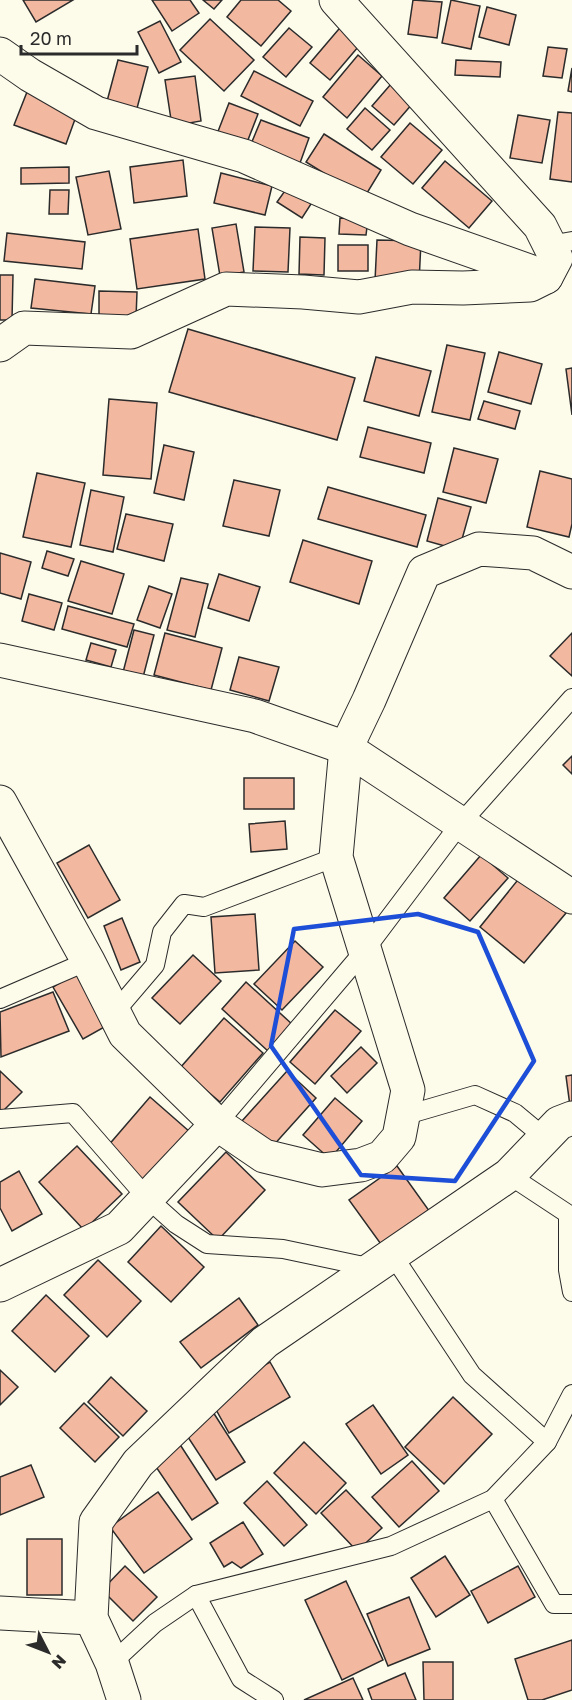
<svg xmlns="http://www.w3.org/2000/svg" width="572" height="1700" font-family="'Golos Text',sans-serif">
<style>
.building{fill:#f2b8a0;stroke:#2b2b2b;stroke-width:1.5}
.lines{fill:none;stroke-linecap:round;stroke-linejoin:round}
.service-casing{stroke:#2b2b2b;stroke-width:20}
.minor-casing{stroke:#2b2b2b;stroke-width:35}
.service{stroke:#fdfbea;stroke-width:18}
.minor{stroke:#fdfbea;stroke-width:33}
.marked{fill:none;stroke:#1d4ed8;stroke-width:4.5;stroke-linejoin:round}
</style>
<rect width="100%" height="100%" fill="#fdfbea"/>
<g class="building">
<polygon points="23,0 73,0 36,22"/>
<polygon points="152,0 190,0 199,13 172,31"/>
<polygon points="203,0 222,0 214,9"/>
<polygon points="241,0 278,0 291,11 261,46 227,17"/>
<polygon points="413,0 442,2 437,38 408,34"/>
<polygon points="451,0 480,6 471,49 442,43"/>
<polygon points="487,7 516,15 509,45 479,37"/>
<polygon points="210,19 254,60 224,91 180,50"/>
<polygon points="160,21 181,62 159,73 138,32"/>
<polygon points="344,23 364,40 330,80 310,63"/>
<polygon points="289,28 312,47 286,77 263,57"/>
<polygon points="548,47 567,49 562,78 543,76"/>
<polygon points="358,55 382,76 347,118 323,97"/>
<polygon points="118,60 148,67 136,112 106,105"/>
<polygon points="456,60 501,62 500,77 455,75"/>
<polygon points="572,68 572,92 568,91"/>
<polygon points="254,71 313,101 300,126 241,96"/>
<polygon points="195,76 201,121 172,126 165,80"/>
<polygon points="391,84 413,103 394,125 372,106"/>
<polygon points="27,92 78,111 66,144 14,125"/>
<polygon points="229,103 258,114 246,145 217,134"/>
<polygon points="365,108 390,130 372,150 347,129"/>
<polygon points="558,112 572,113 572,182 550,179"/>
<polygon points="518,115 550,120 542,163 510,158"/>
<polygon points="261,120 309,138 300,163 251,144"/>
<polygon points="410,123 442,150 413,184 381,157"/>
<polygon points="324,134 381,170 364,198 306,162"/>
<polygon points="183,160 187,196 134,203 130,167"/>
<polygon points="445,161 492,201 469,228 422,188"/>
<polygon points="69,167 69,183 21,184 21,168"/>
<polygon points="109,171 121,229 88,235 76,177"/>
<polygon points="221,173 272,186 265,215 214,203"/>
<polygon points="287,188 311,204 302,218 277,202"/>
<polygon points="50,190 69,190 68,214 49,214"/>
<polygon points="340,218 368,219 366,235 339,234"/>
<polygon points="236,224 244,272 220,276 212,228"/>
<polygon points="255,227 290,228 288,272 253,271"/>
<polygon points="198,229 205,279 137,289 130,239"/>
<polygon points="7,233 85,242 82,269 4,261"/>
<polygon points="300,237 325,238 324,275 299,274"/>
<polygon points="377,240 421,241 419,283 375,281"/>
<rect x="338" y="245" width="30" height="26"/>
<polygon points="0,275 13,275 12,320 0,320"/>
<polygon points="35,279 95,286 91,314 31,308"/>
<polygon points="99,291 137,292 136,318 99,317"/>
<polygon points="188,329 355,378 337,440 169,392"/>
<polygon points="447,345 485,353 470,420 432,412"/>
<polygon points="499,352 542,364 531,404 488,392"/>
<polygon points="376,357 431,371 419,416 364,401"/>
<polygon points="572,368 572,415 566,369"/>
<polygon points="109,399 157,403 151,479 103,475"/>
<polygon points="484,401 520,411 515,429 478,419"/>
<polygon points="368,427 431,443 424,473 360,457"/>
<polygon points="164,445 194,452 184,500 154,493"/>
<polygon points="454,448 498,459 486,503 443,492"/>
<polygon points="540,471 572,479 572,524 569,537 527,527"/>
<polygon points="37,473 85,483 71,547 23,537"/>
<polygon points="234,480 280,490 269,536 223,526"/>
<polygon points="328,487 426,515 417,547 318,519"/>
<polygon points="91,490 124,497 113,552 80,545"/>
<polygon points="438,498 471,507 459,550 427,541"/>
<polygon points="126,514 173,524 164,561 117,549"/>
<polygon points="303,540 372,561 359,604 290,582"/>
<polygon points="47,551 74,559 68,576 42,568"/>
<polygon points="0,553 31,562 21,599 0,593"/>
<polygon points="81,561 124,574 112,614 68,601"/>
<polygon points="219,574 260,587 249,621 208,608"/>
<polygon points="181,578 208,584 195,637 167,630"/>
<polygon points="149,586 172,594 160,628 137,620"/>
<polygon points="29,594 62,603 54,630 22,621"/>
<polygon points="68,606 134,624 127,647 62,629"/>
<polygon points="134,630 154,635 141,685 121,680"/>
<polygon points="165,633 222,648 211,690 154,675"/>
<polygon points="572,633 572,676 550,656"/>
<polygon points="91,643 116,650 111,667 86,660"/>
<polygon points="239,657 279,667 269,701 230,690"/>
<polygon points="572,756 572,774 563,765"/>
<rect x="244" y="778" width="50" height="31"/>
<polygon points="285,821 287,849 251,852 249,824"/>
<polygon points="89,845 120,900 88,918 57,863"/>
<polygon points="481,855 508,878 470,921 444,898"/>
<polygon points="521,876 566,913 524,963 480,927"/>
<polygon points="255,914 259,970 215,973 211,917"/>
<polygon points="122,918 140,962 121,970 104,926"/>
<polygon points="295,941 323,967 282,1010 254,984"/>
<polygon points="193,955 221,981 180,1024 152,998"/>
<polygon points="78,972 108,1025 83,1039 53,987"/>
<polygon points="246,982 293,1025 269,1052 222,1009"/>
<polygon points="53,992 69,1031 1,1057 0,1012"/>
<polygon points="335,1010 361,1031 315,1084 290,1062"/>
<polygon points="224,1018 263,1053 220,1102 180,1068"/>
<polygon points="361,1047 377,1063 347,1093 331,1076"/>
<polygon points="0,1071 22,1092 0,1114"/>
<polygon points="287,1071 316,1098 272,1147 242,1121"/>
<polygon points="572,1075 572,1106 570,1106 566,1076"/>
<polygon points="150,1097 190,1132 146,1182 107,1147"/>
<polygon points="335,1098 362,1121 330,1159 303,1135"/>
<polygon points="77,1146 122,1194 84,1230 39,1182"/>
<polygon points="226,1152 265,1190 218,1240 178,1202"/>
<polygon points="397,1166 430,1212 383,1247 349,1200"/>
<polygon points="19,1171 42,1214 12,1231 0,1208 0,1182"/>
<polygon points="161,1226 204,1267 171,1302 128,1262"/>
<polygon points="98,1260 141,1301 107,1337 64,1295"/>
<polygon points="46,1295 89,1336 55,1372 12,1331"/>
<polygon points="239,1298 258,1325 201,1368 180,1342"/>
<polygon points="270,1362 290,1397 229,1433 209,1397"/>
<polygon points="0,1370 18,1387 0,1405"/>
<polygon points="111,1377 147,1411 123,1436 88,1402"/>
<polygon points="453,1397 492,1434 444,1484 405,1447"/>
<polygon points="84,1403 119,1437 95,1462 60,1428"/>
<polygon points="373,1405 408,1455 381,1474 346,1424"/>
<polygon points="213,1412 245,1462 216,1480 184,1431"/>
<polygon points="304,1442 346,1483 316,1514 274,1473"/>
<polygon points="179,1443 218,1503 192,1520 152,1461"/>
<polygon points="412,1461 439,1491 399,1527 372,1497"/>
<polygon points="31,1465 44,1497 0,1515 0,1477"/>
<polygon points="267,1481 307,1525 284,1546 244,1503"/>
<polygon points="346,1490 382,1528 357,1551 321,1513"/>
<polygon points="158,1492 192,1539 144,1573 110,1527"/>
<polygon points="243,1522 263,1554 241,1568 232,1562 224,1567 210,1543"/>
<rect x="27" y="1539" width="35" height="56"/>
<polygon points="445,1556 470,1595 436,1617 411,1578"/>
<polygon points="125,1566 157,1597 133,1621 102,1590"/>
<polygon points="518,1566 535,1597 488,1623 471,1591"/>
<polygon points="346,1581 383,1660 342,1680 305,1600"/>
<polygon points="409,1597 430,1649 388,1666 367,1614"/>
<polygon points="572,1640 572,1690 542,1700 528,1700 515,1659"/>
<polygon points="423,1662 453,1662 453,1700 424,1700"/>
<polygon points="405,1673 416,1700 372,1700 368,1689"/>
<polygon points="353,1678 363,1700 304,1700"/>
</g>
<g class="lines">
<defs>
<g id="service">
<polyline points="549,245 572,241"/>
<polyline points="0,999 88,961"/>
<polyline points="114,1013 155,965 162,932 184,904 204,907 336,857"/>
<polyline points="403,1116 475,1095 515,1113 545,1138"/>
<polyline points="0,1119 73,1113 147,1198 176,1224 207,1244 283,1249 373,1268"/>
<polyline points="217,1124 365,950 460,824 572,698"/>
<polyline points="509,1175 568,1214 568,1270 572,1292"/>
<polyline points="392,1254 472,1375 547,1442"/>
<polyline points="493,1499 554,1604 572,1604"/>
<polyline points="196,1595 241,1679 274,1700"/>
<polyline points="112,1663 155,1623 196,1595 391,1546 493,1499 547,1442 572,1394"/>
</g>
<g id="minor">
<polyline points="0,54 30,75 96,113 244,156 410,229 546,277"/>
<polyline points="0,345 24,328 131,332 226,289 303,292 359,297 412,287 463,288 530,285 546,277 556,258 540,226 336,0"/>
<polyline points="0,660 255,716 346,748 572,897"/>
<polyline points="0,802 88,961 125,1034 217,1124 264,1156 322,1170 361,1165 382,1157 399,1137 408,1090 336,857 346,748 369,700 424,572 479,549 533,553 572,572"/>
<polyline points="0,1285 119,1228 217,1124"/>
<polyline points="0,1613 91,1618"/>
<polyline points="124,1700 112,1663 91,1618 96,1522 138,1463 265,1342 509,1175 559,1123 572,1118"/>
</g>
</defs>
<use href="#service" class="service-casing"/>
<use href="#minor" class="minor-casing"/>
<use href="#service" class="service"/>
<use href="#minor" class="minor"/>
</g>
<path class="marked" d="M 418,914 L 478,932 L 534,1061 L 455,1181 L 361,1175 L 271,1046 L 294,929 Z"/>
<g transform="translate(48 1652) rotate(132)" stroke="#fdfbea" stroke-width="4.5" paint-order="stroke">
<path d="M0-4.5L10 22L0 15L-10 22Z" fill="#2b2b2b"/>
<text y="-9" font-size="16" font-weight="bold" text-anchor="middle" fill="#2b2b2b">N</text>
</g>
<path d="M21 45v9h116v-9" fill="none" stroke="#2b2b2b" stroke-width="3"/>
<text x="30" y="45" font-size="18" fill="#2b2b2b" stroke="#fdfbea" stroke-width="4.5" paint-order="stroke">20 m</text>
</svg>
